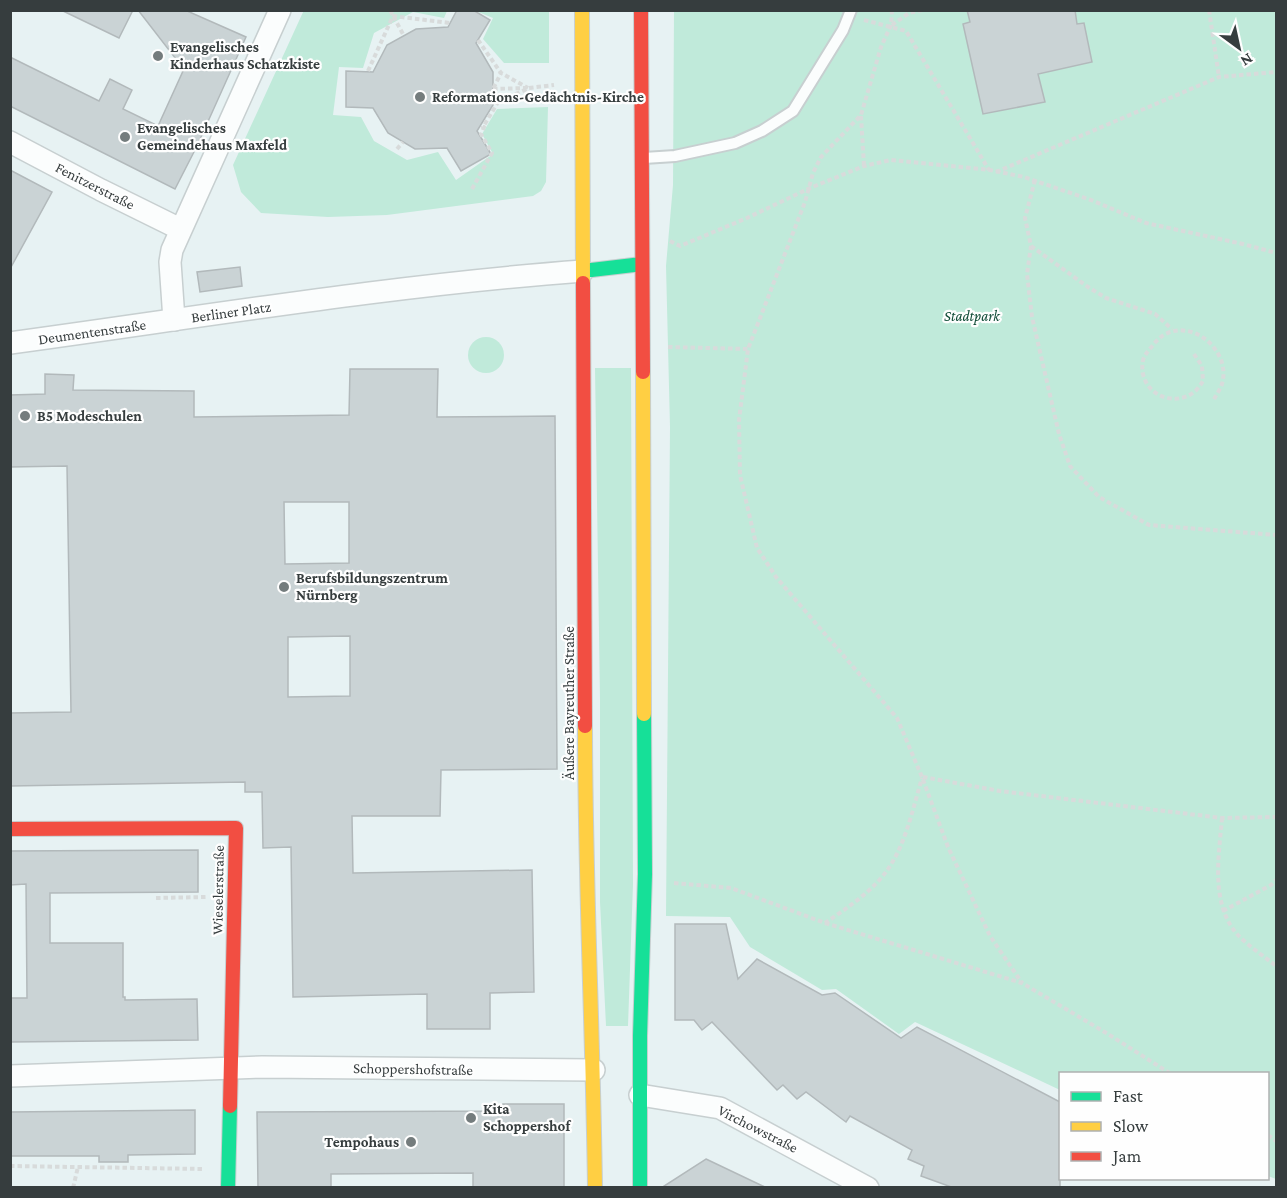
<svg xmlns="http://www.w3.org/2000/svg" width="1287" height="1198" font-family="'Crimson Pro',serif">
<style>
.green{fill:#c0eada}
.building{fill:#cad3d5;stroke:#b2b9bb;stroke-width:1.5;fill-rule:evenodd}
.lines{fill:none;stroke-linecap:round;stroke-linejoin:round}
.lane-casing{stroke:#c7cfd0;stroke-width:14}
.street-casing{stroke:#c7cfd0;stroke-width:24}
.fast-casing{stroke:#c7cfd0;stroke-width:16}
.slow-casing{stroke:#c7cfd0;stroke-width:16}
.jam-casing{stroke:#c7cfd0;stroke-width:16}
.path{stroke:#d8dbdb;stroke-width:4;stroke-dasharray:4.5 3;stroke-linecap:butt}
.lane{stroke:#fbfdfd;stroke-width:10}
.street{stroke:#fbfdfd;stroke-width:21}
.fast{stroke:#16e098;stroke-width:14}
.slow{stroke:#ffcf43;stroke-width:14}
.jam{stroke:#f24e42;stroke-width:14}
.poi-dot{fill:#747c7d;stroke:#fefefe;stroke-width:2}
.labels{text-anchor:middle;stroke-width:4.5;stroke-linejoin:round;paint-order:stroke}
.poi-label{font-size:15px;font-weight:bold;fill:#363d3e;stroke:#fefefe;text-anchor:start}
.street-label{font-size:15px;fill:#363d3e;stroke:#fefefe}
.park-label{font-size:15px;font-style:italic;fill:#0f4b36;stroke:#fefefe}
</style>
<rect width="100%" height="100%" fill="#e7f2f3"/>
<g class="green">
<polygon points="304,10 447,11 444,18 413,12 374,33 363,68 339,67 333,115 361,117 374,141 407,160 438,152 456,180 493,154 482,134 497,109 548,107 546,182 541,191 533,196 387,215 328,217 261,213 241,192 233,165"/>
<polygon points="476,11 549,11 549,63 504,63 483,39 493,18"/>
<polygon points="674,11 1276,11 1276,1179 1268,1176 1268,1074 1060,1074 1060,1090 915,1022 899,1034 836,989 822,990 750,947 730,917 666,916 670,427 666,266 673,185"/>
<circle cx="486" cy="355" r="18"/>
<polygon points="595,368 631,368 633,884 628,1026 606,1026 600,902 600,699"/>
</g>
<g class="building">
<polygon points="61,10 133,10 119,38"/>
<polygon points="138,10 185,10 246,37 197,146 175,189 10,106 10,57 99,101 110,79 132,90 123,109 158,126 183,71 173,66 176,59"/>
<polygon points="457,10 473,10 490,20 476,43 493,72 493,105 477,131 491,154 461,171 447,148 415,149 388,133 373,108 346,107 346,71 373,72 387,45 416,29 448,27"/>
<polygon points="967,10 1075,10 1077,24 1084,23 1092,62 1038,74 1045,102 983,114 963,24 970,22"/>
<polygon points="10,170 52,192 10,269"/>
<polygon points="240,267 242,286 200,292 197,272"/>
<path d="M 350,369 L 438,369 L 437,417 L 555,416 L 557,769 L 441,770 L 440,816 L 352,816 L 353,873 L 532,870 L 534,992 L 490,993 L 490,1029 L 427,1029 L 427,994 L 293,997 L 291,847 L 263,848 L 262,792 L 245,792 L 245,782 L 10,786 L 10,713 L 71,712 L 67,466 L 10,467 L 10,395 L 45,394 L 45,374 L 74,375 L 73,390 L 194,391 L 194,417 L 349,415 ZM 284,502 L 349,502 L 349,563 L 285,564 ZM 350,636 L 350,696 L 288,697 L 288,637 Z"/>
<polygon points="198,850 198,892 50,893 50,943 123,943 123,997 125,997 125,1000 197,999 198,1040 10,1042 10,998 27,998 26,884 10,885 10,851"/>
<polygon points="675,924 726,924 738,979 757,959 822,995 835,993 901,1038 917,1027 1060,1102 1060,1188 954,1188 921,1176 924,1166 908,1159 912,1150 850,1116 846,1122 806,1092 797,1099 783,1085 777,1090 712,1022 702,1030 694,1020 675,1020"/>
<polygon points="503,1104 564,1104 564,1188 473,1188 473,1173 331,1174 331,1188 258,1188 257,1112 504,1111"/>
<polygon points="195,1110 195,1154 128,1155 128,1162 99,1162 99,1156 10,1156 10,1112"/>
<polygon points="706,1159 767,1188 661,1188"/>
</g>
<g class="lines">
<defs>
<polyline id="lane" points="644,158 675,156 735,143 762,131 793,111 843,30 851,10"/>
<g id="street">
<polyline points="10,142 101,190 180,229"/>
<polyline points="174,320 170,262 172,250 280,10"/>
<path d="M 10,343 C 201,317 392,285 583,271"/>
<polyline points="10,1076 262,1067 594,1070"/>
<polyline points="640,1095 720,1108 868,1188"/>
</g>
<g id="fast">
<polyline points="583,271 642,264"/>
<polyline points="228,1188 230,1106"/>
<polyline points="640,1188 640,1036 645,874 644,714"/>
</g>
<g id="slow">
<polyline points="582,10 583,283"/>
<polyline points="643,372 644,714"/>
<path d="M 585,726 C 585,880 593,1034 595,1188"/>
</g>
<g id="jam">
<polyline points="641,10 643,372"/>
<polyline points="583,283 585,726"/>
<polyline points="10,829 236,828 230,1106"/>
</g>
</defs>
<use href="#lane" class="lane-casing"/>
<use href="#street" class="street-casing"/>
<use href="#fast" class="fast-casing"/>
<use href="#slow" class="slow-casing"/>
<use href="#jam" class="jam-casing"/>
<g class="path">
<polyline points="390,10 404,36"/>
<polyline points="892,10 891,25 881,47 861,115 821,157 813,173 805,202 748,349 739,420 740,475 757,548 776,577 897,718 922,777 948,847 990,936 1022,983"/>
<polyline points="1209,10 1219,77"/>
<polyline points="864,20 906,31 989,170"/>
<polyline points="892,25 909,13 923,10"/>
<polyline points="478,40 501,73 528,88"/>
<polyline points="368,71 393,16 450,23"/>
<polyline points="493,89 525,88"/>
<polyline points="498,102 493,89 501,73"/>
<polyline points="861,116 864,166"/>
<polyline points="397,149 403,142"/>
<polyline points="996,172 1219,77 1276,72"/>
<polyline points="1035,180 1025,218 1031,246 1027,274 1032,317 1059,434 1070,466 1099,497 1149,525 1276,535"/>
<polyline points="472,189 492,153 481,134 484,127 483,127 498,102 529,88 554,85"/>
<polyline points="670,241 680,246 747,218 810,188 864,166 891,160 990,170 1024,177 1091,200 1146,223 1243,244 1276,253"/>
<polyline points="1031,246 1088,287 1106,298 1155,314 1172,329"/>
<polyline points="668,347 748,349"/>
<path d="M 1194,354 L 1202,366 L 1203,381 C 1201,384 1198,389 1194,392 C 1172,409 1137,392 1143,360 C 1145,354 1149,350 1153,345 C 1180,309 1233,346 1222,384 C 1220,390 1216,395 1213,401"/>
<polyline points="923,777 1000,791 1222,818 1276,817"/>
<path d="M 1222,818 C 1219,855 1210,903 1237,934 C 1248,946 1264,956 1276,966"/>
<polyline points="674,883 731,888 825,923 1022,983 1108,1034 1171,1074"/>
<polyline points="156,898 207,897"/>
<polyline points="1223,911 1271,885 1276,880"/>
<path d="M 825,923 C 846,909 874,890 888,869 C 906,843 913,808 922,778"/>
<polyline points="1268,1135 1276,1141"/>
<polyline points="10,1166 204,1169"/>
<polyline points="73,1188 78,1167"/>
</g>
<use href="#lane" class="lane"/>
<use href="#street" class="street"/>
<use href="#fast" class="fast"/>
<use href="#slow" class="slow"/>
<use href="#jam" class="jam"/>
</g>
<g class="poi-dot">
<circle cx="158" cy="56" r="6"/>
<circle cx="420" cy="97" r="6"/>
<circle cx="125" cy="137" r="6"/>
<circle cx="25" cy="416" r="6"/>
<circle cx="284" cy="587" r="6"/>
<circle cx="471" cy="1118" r="6"/>
<circle cx="411" cy="1142" r="6"/>
</g>
<g class="labels">
<g class="poi-label">
<text x="170" y="52">Evangelisches<tspan x="170" dy="17">Kinderhaus Schatzkiste</tspan></text>
<text x="432" y="102">Reformations-Gedächtnis-Kirche</text>
<text x="137" y="133">Evangelisches<tspan x="137" dy="17">Gemeindehaus Maxfeld</tspan></text>
<text x="37" y="421">B5 Modeschulen</text>
<text x="296" y="583">Berufsbildungszentrum<tspan x="296" dy="17">Nürnberg</tspan></text>
<text x="483" y="1114">Kita<tspan x="483" dy="17">Schoppershof</tspan></text>
<text x="399" y="1147" text-anchor="end">Tempohaus</text>
</g>
<g class="street-label">
<text transform="translate(95 186) rotate(27)" y="5">Fenitzerstraße</text>
<text transform="translate(231 312) rotate(-8)" y="5">Berliner Platz</text>
<text transform="translate(92 332) rotate(-8)" y="5">Deumentenstraße</text>
<text transform="translate(569 703) rotate(-90)" y="5">Äußere Bayreuther Straße</text>
<text transform="translate(218 890) rotate(-89)" y="5">Wieselerstraße</text>
<text transform="translate(413 1069) rotate(1)" y="5">Schoppershofstraße</text>
<text transform="translate(758 1129) rotate(27)" y="5">Virchowstraße</text>
</g>
<g class="park-label">
<text x="972" y="321">Stadtpark</text>
</g>
</g>
<rect width="1287" height="1198" fill="none" stroke="#363d3e" stroke-width="24"/>
<rect x="1059" y="1072" width="210" height="108" fill="#fefefe" stroke="#aeb1b1" stroke-width="1.5"/>
<rect x="1071" y="1092" width="30" height="9" fill="#16e098" stroke="#aeb1b1" stroke-width="1.5"/>
<text x="1113" y="1102" font-size="18" fill="#363d3e">Fast</text>
<rect x="1071" y="1122" width="30" height="9" fill="#ffcf43" stroke="#aeb1b1" stroke-width="1.5"/>
<text x="1113" y="1132" font-size="18" fill="#363d3e">Slow</text>
<rect x="1071" y="1152" width="30" height="9" fill="#f24e42" stroke="#aeb1b1" stroke-width="1.5"/>
<text x="1113" y="1162" font-size="18" fill="#363d3e">Jam</text>
<g transform="translate(1239 48) rotate(147)" stroke="#fefefe" stroke-width="4.5" paint-order="stroke">
<path d="M0-4.5L10 22L0 15L-10 22Z" fill="#363d3e"/>
<text y="-9" font-size="16" font-weight="bold" text-anchor="middle" fill="#363d3e">N</text>
</g>
</svg>
